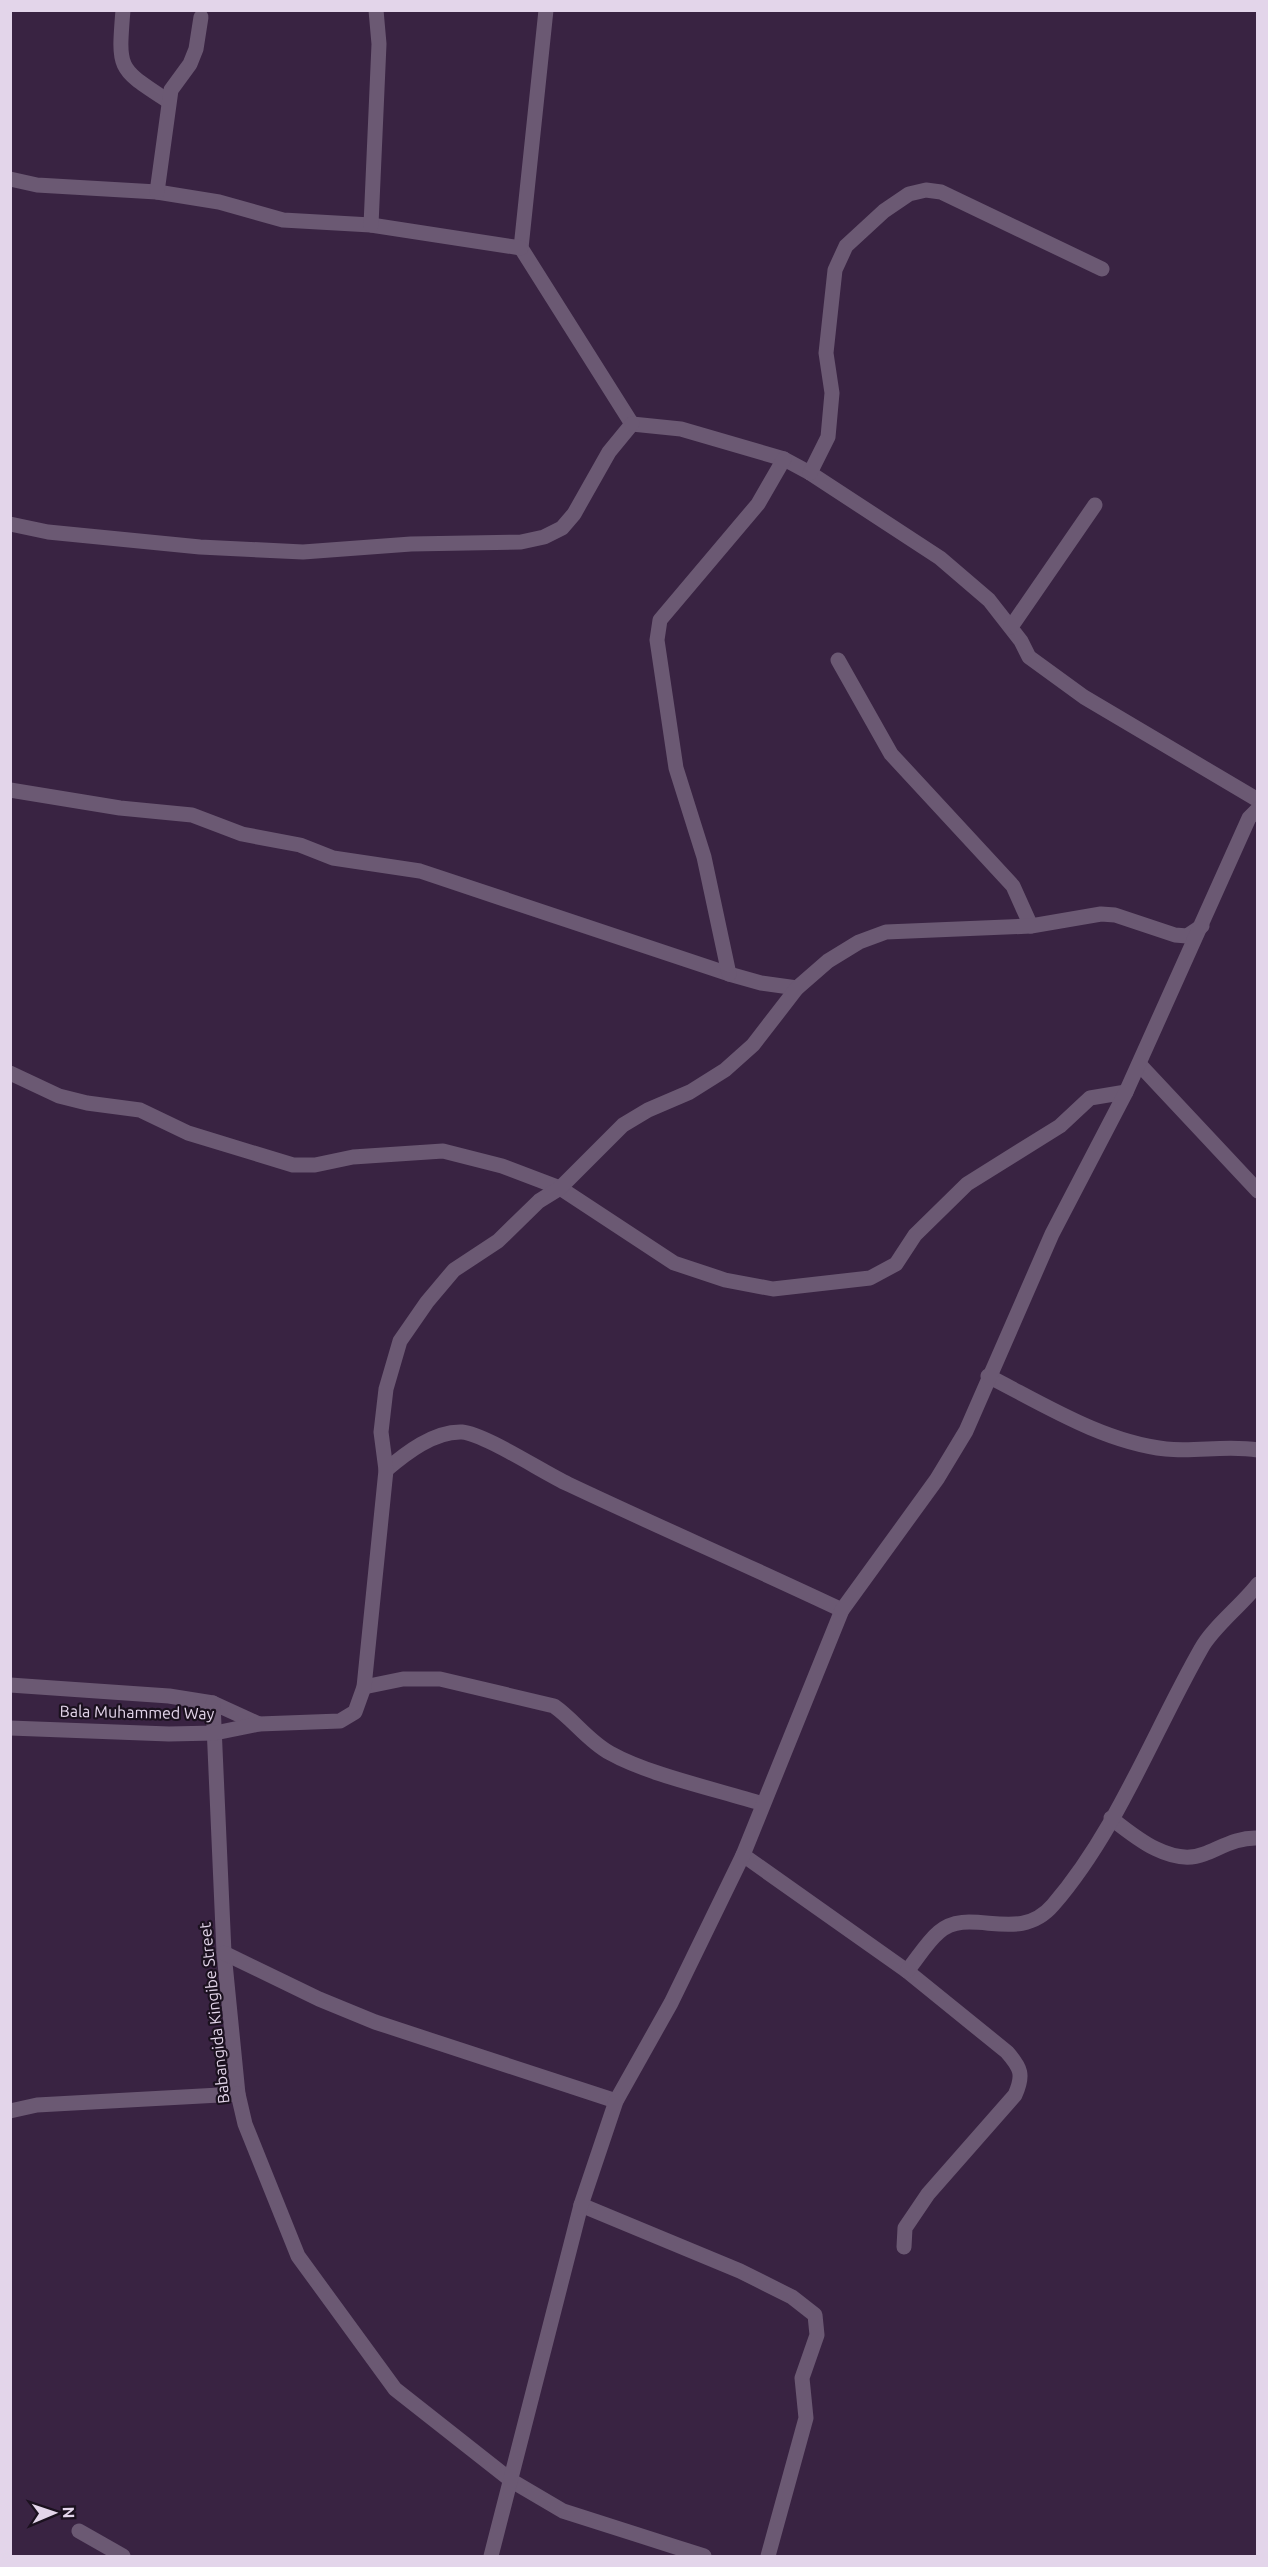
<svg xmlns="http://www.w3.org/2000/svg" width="1268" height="2567" font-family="Ubuntu,sans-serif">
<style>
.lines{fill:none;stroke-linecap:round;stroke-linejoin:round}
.minor{stroke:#6b5973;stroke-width:15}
.labels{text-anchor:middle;stroke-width:4.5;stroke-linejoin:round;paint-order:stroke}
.street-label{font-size:16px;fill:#e3d5ea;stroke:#1b111f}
</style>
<rect width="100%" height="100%" fill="#392342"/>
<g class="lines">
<g class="minor">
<path d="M 123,10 C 118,71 118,68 168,101"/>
<polyline points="546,10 521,248 632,424"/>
<polyline points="10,179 37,185 157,192 219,202 283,220 371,225 521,248"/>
<polyline points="157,192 171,90 190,64 196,49 201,17"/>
<polyline points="371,225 379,44 376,10"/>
<polyline points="632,424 681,429 784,459 810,473 940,558 989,600 1021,641 1029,657 1084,697 1258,800"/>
<polyline points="810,473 828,437 832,393 826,353 835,270 846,246 884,211 909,194 926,190 941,192 1102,269"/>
<polyline points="10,524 48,532 200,547 303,552 411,544 521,542 544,537 562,528 574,514 609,452 632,424"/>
<polyline points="1011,627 1095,505"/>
<polyline points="838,660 891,754 1013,886 1031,926"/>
<polyline points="10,790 120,808 192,815 242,834 300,845 333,858 420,871 729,974 761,983 797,988"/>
<polyline points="729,974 704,857 676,768 657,640 660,620 758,504 784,459"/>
<polyline points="1139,1064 1258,1191"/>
<polyline points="10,1073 59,1096 87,1103 140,1110 188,1133 293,1165 315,1165 353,1157 443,1151 502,1166 560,1188 674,1263 725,1280 773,1289 870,1278 896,1264 915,1235 967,1184 1060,1126 1090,1098 1126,1092"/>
<path d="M 988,1376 C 1043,1404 1103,1442 1166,1449 C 1196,1452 1227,1445 1258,1450"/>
<path d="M 386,1470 C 406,1453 434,1431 462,1432 C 485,1434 544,1473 568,1484 C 659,1527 751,1567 842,1610"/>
<polyline points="10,1685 169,1696 213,1703 259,1724"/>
<path d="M 364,1687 L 403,1679 L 440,1679 L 554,1706 C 574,1720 588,1741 610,1753 C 649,1775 719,1790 763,1804"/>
<polyline points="213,1703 224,1953 238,2094 245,2124 298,2256 395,2389 512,2481 563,2511 704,2556"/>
<polyline points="10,1728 169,1734 215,1733 259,1724 340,1721 355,1712 364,1687 386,1470 381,1432 386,1389 400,1341 427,1302 454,1270 498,1241 539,1201 560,1188 623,1125 648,1110 690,1092 725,1070 753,1045 797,988 828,961 859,942 886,932 1031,926 1101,914 1115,915 1175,935 1187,936 1202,926"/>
<path d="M 1111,1818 C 1135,1837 1171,1867 1204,1854 C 1222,1847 1238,1837 1258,1838"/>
<path d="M 743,1855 L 907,1971 L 1007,2052 C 1021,2068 1024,2075 1015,2095 L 928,2194 L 905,2228 L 904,2247"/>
<polyline points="224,1953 319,1999 375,2022 616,2101"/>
<path d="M 907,1971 C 917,1959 927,1942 939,1932 C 970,1905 1018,1946 1053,1905 C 1117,1831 1153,1733 1201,1649 C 1212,1628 1242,1605 1258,1584"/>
<polyline points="10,2111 37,2105 238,2094"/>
<polyline points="581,2205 740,2271 792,2297 815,2315 817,2335 802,2378 806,2418 768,2556"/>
<polyline points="79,2531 123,2556"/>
<polyline points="491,2556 581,2205 616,2101 671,2003 743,1855 842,1610 937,1479 966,1431 1052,1234 1126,1092 1249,818 1258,809"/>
</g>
</g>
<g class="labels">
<g class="street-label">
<text transform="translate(137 1712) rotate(1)" y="6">Bala Muhammed Way</text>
<text transform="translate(214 2013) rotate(-96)" y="6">Babangida Kingibe Street</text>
</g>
</g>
<rect width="1268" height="2567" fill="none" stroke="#e3d5ea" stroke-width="24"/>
<g transform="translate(54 2513) rotate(88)" stroke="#1b111f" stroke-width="4.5" paint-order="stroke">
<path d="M0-4.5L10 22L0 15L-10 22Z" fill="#e3d5ea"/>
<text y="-9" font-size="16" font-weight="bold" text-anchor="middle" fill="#e3d5ea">N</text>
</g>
</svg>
